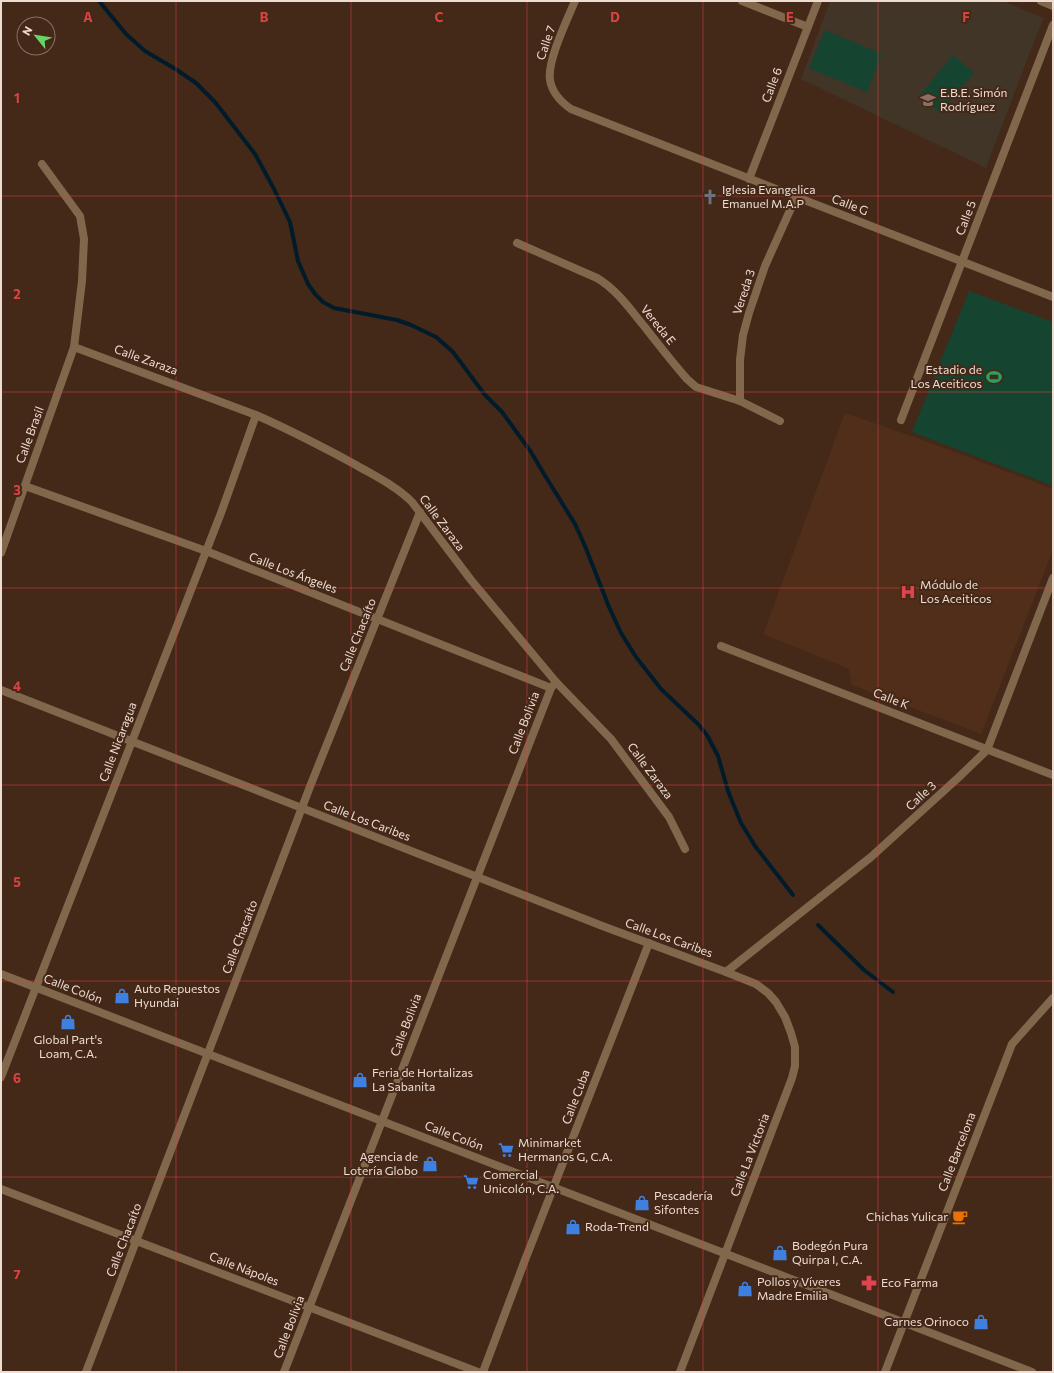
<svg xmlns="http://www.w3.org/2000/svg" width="1054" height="1373" font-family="Commissioner,sans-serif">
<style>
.built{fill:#512e1a}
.education{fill:#403526}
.green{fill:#154531}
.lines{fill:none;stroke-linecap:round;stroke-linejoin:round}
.stream{stroke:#001c2b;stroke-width:4}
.street{stroke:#81684c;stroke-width:8}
.grid{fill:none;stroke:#da4341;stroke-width:1;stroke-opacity:0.55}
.labels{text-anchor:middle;stroke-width:4;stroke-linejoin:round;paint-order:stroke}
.street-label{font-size:12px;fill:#eedcd1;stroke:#442818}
.poi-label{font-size:12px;fill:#eedcd1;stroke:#442818;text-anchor:start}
.grid-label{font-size:13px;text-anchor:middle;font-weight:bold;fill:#da4341;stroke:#442818;stroke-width:4;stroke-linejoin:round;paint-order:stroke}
</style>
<rect width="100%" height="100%" fill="#442818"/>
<polygon class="built" points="845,413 920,439 1053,489 1053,550 981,734 852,685 849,669 763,634"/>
<polygon class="education" points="830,1 1003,1 1044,18 1035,39 986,168 801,79"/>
<g class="green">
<polygon points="825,30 882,54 867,92 809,68"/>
<polygon points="953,55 974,73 940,113 920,95"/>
<polygon points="969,291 1053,322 1053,486 912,432"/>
</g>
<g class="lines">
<g class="stream">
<polyline points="99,1 126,34 145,51 177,70 196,83 215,102 255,154 274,189 290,222 298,261 308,284 315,294 323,302 334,308 397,320 411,325 436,337 453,352 485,395 502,412 531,452 544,474 575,524 585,546 609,607 621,633 636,657 661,689 698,724 707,735 718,756 728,791 741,823 755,846 793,895"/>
<polyline points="818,925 864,970 893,992"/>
</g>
<g class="street">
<path d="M 575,1 C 567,20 547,61 550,80 C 552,93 561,102 571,109 L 1053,297"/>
<polyline points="742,1 808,27"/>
<polyline points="1041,1 1053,6"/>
<polyline points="749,179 818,1"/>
<path d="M 517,243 L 597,278 C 617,290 630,309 644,326 C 658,344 672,362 687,379 L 696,387 L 740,401 L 780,421"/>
<path d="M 74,347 L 256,415 C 290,430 323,447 356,465 C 375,476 396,486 412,502 L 471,580 L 556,682 L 611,739 L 669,817 L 685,849"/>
<polyline points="740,401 740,360 743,335 749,313 765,266 796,197"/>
<polyline points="901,420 1053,25"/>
<polyline points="25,486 206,551 551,688"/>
<polyline points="1,553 74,347 82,281 84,239 80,216 42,164"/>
<polyline points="721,646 1053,775"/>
<polyline points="1,690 605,927 726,972 756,984 768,993 776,1002 785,1017 791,1033 795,1047 795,1066 792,1078 680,1372"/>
<polyline points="726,972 871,857 959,777 987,750 1053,578"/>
<polyline points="1,974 1032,1372"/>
<polyline points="1,1077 221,513 256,415"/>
<polyline points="1,1189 478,1372"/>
<polyline points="86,1372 311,784 420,512"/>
<polyline points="284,1372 551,688 556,682"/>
<polyline points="483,1372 525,1260 649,943"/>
<polyline points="885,1372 1012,1044 1053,998"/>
</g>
</g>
<path class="grid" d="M 176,1 L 176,1372M 351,1 L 351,1372M 527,1 L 527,1372M 703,1 L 703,1372M 878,1 L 878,1372M 1,196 L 1053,196M 1,392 L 1053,392M 1,588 L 1053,588M 1,785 L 1053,785M 1,981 L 1053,981M 1,1177 L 1053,1177"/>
<defs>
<symbol id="school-bare" viewBox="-9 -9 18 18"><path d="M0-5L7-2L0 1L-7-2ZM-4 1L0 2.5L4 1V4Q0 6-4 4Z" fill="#8d6e63" stroke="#442818" stroke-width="2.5" paint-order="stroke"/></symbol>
<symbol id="church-bare" viewBox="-9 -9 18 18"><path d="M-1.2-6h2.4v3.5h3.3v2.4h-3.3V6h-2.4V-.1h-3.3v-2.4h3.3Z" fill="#6b7280" stroke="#442818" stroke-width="2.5" paint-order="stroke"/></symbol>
<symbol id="stadium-bare" viewBox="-9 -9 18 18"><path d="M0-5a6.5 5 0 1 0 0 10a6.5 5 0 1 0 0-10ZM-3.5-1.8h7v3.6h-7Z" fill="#2e9e5b" stroke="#442818" stroke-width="2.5" paint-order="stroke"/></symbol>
<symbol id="hospital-bare" viewBox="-9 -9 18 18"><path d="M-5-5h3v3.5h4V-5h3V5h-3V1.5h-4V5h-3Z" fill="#e0444e" stroke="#442818" stroke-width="2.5" paint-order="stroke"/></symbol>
<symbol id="shop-bare" viewBox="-9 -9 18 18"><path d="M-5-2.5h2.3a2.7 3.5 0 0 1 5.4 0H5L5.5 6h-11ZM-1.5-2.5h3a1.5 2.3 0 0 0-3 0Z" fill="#3f7fe0" stroke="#442818" stroke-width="2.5" paint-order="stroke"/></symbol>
<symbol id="supermarket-bare" viewBox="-9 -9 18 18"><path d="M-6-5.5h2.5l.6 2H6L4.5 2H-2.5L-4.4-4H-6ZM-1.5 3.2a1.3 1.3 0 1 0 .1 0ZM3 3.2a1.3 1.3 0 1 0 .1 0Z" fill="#3f7fe0" stroke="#442818" stroke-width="2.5" paint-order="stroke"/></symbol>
<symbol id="cafe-bare" viewBox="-9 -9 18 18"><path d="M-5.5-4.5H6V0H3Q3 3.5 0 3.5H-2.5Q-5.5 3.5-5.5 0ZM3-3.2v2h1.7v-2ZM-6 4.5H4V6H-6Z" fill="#e8710a" stroke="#442818" stroke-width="2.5" paint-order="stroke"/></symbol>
<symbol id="pharmacy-bare" viewBox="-9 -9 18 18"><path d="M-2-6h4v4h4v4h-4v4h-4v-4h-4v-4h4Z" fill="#e0444e" stroke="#442818" stroke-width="2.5" paint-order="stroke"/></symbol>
</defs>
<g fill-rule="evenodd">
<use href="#school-bare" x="917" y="89" width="22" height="22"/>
<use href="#church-bare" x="699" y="186" width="22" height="22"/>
<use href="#stadium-bare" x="983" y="366" width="22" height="22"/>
<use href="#hospital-bare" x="897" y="581" width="22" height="22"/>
<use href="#shop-bare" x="111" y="985" width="22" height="22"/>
<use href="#shop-bare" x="57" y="1011" width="22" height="22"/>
<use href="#shop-bare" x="349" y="1069" width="22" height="22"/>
<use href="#supermarket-bare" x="495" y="1139" width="22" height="22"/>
<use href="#shop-bare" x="419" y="1153" width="22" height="22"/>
<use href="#supermarket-bare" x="460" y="1171" width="22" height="22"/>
<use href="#shop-bare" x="631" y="1192" width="22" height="22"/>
<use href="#cafe-bare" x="949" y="1206" width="22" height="22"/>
<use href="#shop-bare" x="562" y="1216" width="22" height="22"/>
<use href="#shop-bare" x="769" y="1242" width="22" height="22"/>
<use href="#pharmacy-bare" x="858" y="1272" width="22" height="22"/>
<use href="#shop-bare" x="734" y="1278" width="22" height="22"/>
<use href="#shop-bare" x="970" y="1311" width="22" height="22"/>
</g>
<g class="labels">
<g class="street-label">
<text transform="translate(546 43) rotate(-71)" y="4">Calle 7</text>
<text transform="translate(772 85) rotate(-69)" y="4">Calle 6</text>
<text transform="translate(850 205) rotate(21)" y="4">Calle G</text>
<text transform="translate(966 218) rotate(-69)" y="4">Calle 5</text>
<text transform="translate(744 292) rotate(-72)" y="4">Vereda 3</text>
<text transform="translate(658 325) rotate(51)" y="4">Vereda E</text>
<text transform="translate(146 360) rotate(20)" y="4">Calle Zaraza</text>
<text transform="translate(30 435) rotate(-70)" y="4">Calle Brasil</text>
<text transform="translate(442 523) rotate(53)" y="4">Calle Zaraza</text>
<text transform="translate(293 573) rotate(21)" y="4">Calle Los Ángeles</text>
<text transform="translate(358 635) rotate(-68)" y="4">Calle Chacaíto</text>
<text transform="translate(891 699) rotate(21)" y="4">Calle K</text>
<text transform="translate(524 723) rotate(-69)" y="4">Calle Bolivia</text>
<text transform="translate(118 742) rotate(-69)" y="4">Calle Nicaragua</text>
<text transform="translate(650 771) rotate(53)" y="4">Calle Zaraza</text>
<text transform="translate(921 796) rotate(-43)" y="4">Calle 3</text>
<text transform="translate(367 821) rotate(21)" y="4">Calle Los Caribes</text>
<text transform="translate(240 937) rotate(-69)" y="4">Calle Chacaíto</text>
<text transform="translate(669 938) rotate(20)" y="4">Calle Los Caribes</text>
<text transform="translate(73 989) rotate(21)" y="4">Calle Colón</text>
<text transform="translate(406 1025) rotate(-69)" y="4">Calle Bolivia</text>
<text transform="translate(576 1097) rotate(-69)" y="4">Calle Cuba</text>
<text transform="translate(454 1136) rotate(21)" y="4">Calle Colón</text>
<text transform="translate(957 1152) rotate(-69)" y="4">Calle Barcelona</text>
<text transform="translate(750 1155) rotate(-69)" y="4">Calle La Victoria</text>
<text transform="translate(124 1240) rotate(-69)" y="4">Calle Chacaíto</text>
<text transform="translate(244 1269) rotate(21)" y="4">Calle Nápoles</text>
<text transform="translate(289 1327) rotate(-69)" y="4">Calle Bolivia</text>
</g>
<g class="poi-label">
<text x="940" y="97">E.B.E. Simón<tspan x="940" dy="14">Rodríguez</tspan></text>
<text x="722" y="194">Iglesia Evangelica<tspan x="722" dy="14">Emanuel M.A.P</tspan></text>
<text x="982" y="374" text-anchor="end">Estadio de<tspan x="982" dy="14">Los Aceiticos</tspan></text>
<text x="920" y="589">Módulo de<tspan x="920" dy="14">Los Aceiticos</tspan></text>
<text x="134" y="993">Auto Repuestos<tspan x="134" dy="14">Hyundai</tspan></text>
<text x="68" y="1044" text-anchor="middle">Global Part's<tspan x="68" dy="14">Loam, C.A.</tspan></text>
<text x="372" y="1077">Feria de Hortalizas<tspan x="372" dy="14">La Sabanita</tspan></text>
<text x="518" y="1147">Minimarket<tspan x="518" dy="14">Hermanos G, C.A.</tspan></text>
<text x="418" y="1161" text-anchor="end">Agencia de<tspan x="418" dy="14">Lotería Globo</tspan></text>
<text x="483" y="1179">Comercial<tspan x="483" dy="14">Unicolón, C.A.</tspan></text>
<text x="654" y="1200">Pescadería<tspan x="654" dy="14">Sifontes</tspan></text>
<text x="948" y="1221" text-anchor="end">Chichas Yulicar</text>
<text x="585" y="1231">Roda-Trend</text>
<text x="792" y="1250">Bodegón Pura<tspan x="792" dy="14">Quirpa I, C.A.</tspan></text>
<text x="757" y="1286">Pollos y Víveres<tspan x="757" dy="14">Madre Emilia</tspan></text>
<text x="881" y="1287">Eco Farma</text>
<text x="969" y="1326" text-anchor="end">Carnes Orinoco</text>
</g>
</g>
<g class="grid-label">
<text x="88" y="22">A</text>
<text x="264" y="22">B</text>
<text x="439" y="22">C</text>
<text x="615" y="22">D</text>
<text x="790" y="22">E</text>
<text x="966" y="22">F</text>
<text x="17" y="103">1</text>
<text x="17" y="299">2</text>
<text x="17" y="495">3</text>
<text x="17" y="691">4</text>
<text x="17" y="887">5</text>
<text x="17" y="1083">6</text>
<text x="17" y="1279">7</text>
</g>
<rect width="1054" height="1373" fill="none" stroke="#eedcd1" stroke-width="4"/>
<g transform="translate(36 36) rotate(300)"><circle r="19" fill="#442818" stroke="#887062"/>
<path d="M0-3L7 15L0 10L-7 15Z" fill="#67d466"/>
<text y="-6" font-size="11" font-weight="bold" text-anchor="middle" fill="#eedcd1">N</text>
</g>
</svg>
